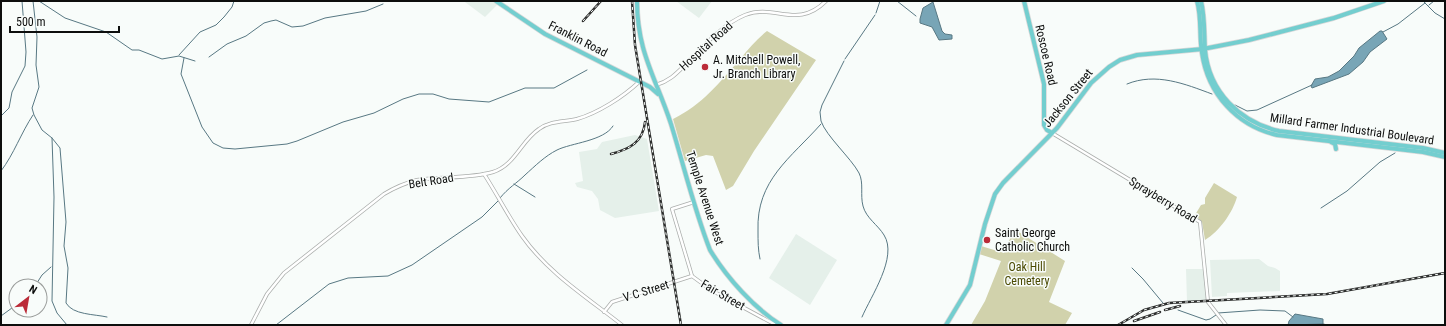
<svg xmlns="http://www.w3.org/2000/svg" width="1446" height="326" font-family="'Roboto Condensed',sans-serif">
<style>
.built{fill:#e5f0ea}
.green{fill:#d1d2ac}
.water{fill:#78a5b6;stroke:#587883}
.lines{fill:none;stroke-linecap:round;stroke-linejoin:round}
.stream{stroke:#587883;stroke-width:1}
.minor-casing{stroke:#abaeac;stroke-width:4}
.major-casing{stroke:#d8d8d8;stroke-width:5.5}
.minor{stroke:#fff;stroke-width:2.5}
.major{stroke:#73cecf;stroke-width:4}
.rail-casing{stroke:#2d2e2d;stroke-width:2.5}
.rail{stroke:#f8fcfa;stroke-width:1;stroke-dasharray:3;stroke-linecap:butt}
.poi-dot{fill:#bb2b38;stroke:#f8fcfa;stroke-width:1.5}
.labels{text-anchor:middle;stroke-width:3;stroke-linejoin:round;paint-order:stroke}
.street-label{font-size:12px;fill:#0d0e0d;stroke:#f8fcfa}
.poi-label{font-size:12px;fill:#0d0e0d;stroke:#f8fcfa;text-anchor:start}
.park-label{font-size:12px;fill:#4a4901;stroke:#f8fcfa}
</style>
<rect width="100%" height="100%" fill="#f8fcfa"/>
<g class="built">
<polygon points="467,1 496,1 499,3 485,17 465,2"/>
<polygon points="676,1 712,1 699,18"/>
<polygon points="635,135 647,139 659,211 615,218 600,210 598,199 592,191 577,187 575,183 583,181 579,152 597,149 602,142"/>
<polygon points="796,234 837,260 810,305 769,278"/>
<polygon points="1259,259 1268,266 1275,268 1280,271 1280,291 1227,293 1227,296 1212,297 1210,260"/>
<polygon points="1186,269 1206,269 1207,301 1187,302"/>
</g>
<g class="green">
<path d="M 767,31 L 816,60 L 754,151 L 733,186 L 726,190 L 713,156 L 706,155 L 685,161 L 673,119 C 702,105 720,82 741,58 C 749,48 757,39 767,31 Z"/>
<path d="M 1214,183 L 1237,197 C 1233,212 1219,232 1205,240 L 1202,222 L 1195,215 L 1201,205 L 1205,204 L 1205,198 Z"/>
<polygon points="1014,229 1065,261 1049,302 1072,313 1065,325 971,325 985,301 1001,261 979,254 981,246 1004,253"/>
</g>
<g class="water">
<polygon points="933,2 942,31 945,34 952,35 952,39 939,40 932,27 920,23 920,19 923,8"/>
<polygon points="1380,31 1382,31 1387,39 1370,52 1363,62 1349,74 1312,88 1311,86 1315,79 1328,77 1339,71 1354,56 1359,48"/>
<polygon points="1295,314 1323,319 1323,324 1288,325 1289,321"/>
</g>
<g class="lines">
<g class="stream">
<path d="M 33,1 L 37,37 L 36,65 L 39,87 L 32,108 L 34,115 L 42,130 L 52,138 L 60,148 L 66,222 L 64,246 L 68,268 L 66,303 C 73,315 94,314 107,317"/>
<polyline points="39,1 65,18 106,32 132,50 139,50 162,59 179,56 195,61"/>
<polyline points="897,1 916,16"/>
<polyline points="1423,1 1435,13 1445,19"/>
<polyline points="1429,5 1434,1"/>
<polyline points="876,13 880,1"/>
<polyline points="1383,32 1398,24 1425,3"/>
<polyline points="179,55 200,32 216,25 224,17 232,7 234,1"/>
<polyline points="209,57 227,44 246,36 264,23 271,21 276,20 292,27 303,26 325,18 366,11 383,4"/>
<polyline points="184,58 181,74 202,127 213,143 223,148 235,149 287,144 297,141 343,122 374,113 403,99 419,94 433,94 449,99 489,102 525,88 554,88 587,70"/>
<polyline points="845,59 875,15"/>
<path d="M 844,61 L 822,105 L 820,112 L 821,121 C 826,136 851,158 859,173 C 864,183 860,195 863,206 C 866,218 878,225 884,235 C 898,257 871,296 862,317"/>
<path d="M 1127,84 C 1156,72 1185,84 1212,94"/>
<polyline points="1235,105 1247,111 1257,110 1312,85"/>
<polyline points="1,116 9,108 12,92 25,66 26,52 22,1"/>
<polyline points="52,138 54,197 52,301 57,313 67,325"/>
<path d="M 1,171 C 14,154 21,133 33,115"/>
<polyline points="514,184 535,197"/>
<path d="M 500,198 C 508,188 517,183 525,175 C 535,166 545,156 557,150 C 571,143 604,141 613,126"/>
<polyline points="1321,208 1347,191 1380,162 1395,153"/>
<path d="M 760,259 C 758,250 758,241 758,231 C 756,180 791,158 821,124"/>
<polyline points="1132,268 1143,279 1163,303"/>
<polyline points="35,286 42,275 51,267"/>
<polyline points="1178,310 1206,320 1210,319 1216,315"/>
<polyline points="1218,313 1260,310 1285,311 1293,317"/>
<polyline points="1,316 16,305"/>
<polyline points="1323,324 1328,325"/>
<polyline points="276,325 329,284 348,278 388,276 412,265 482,217 498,201"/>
</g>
<defs>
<g id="minor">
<path d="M 656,85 C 669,81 675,75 684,66 C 702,48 721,25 745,15 C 775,3 797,30 826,1"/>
<polyline points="1052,133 1200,222 1208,302 1226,325"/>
<path d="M 484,174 C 497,194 508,216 522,236 C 548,273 588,298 622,325"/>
<polyline points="694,202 672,209 692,276 711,290 774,324"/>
<polyline points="604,312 612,302 692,276"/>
<path d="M 251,325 L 267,294 L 284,273 L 384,194 C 394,188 405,183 417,180 C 442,176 469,179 493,172 C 515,165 521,141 539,129 C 549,121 564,122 577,119 C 598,113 623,97 639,82"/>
</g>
<g id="major">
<polyline points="496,1 545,34 650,87 658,94"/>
<path d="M 637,1 C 637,52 656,78 671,124 C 684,166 694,209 710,250 C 727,278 754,308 781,325"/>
<polyline points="1024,1 1044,84 1044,125 1047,130 1052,133"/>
<path d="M 1197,1 C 1202,18 1199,36 1202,53 C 1208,94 1237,126 1277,135 L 1423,152 L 1445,157"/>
<path d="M 1201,1 C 1205,17 1204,34 1205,50 C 1209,92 1240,122 1279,131 L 1423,148 L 1445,153"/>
<polyline points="1331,142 1335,144 1336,149"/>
<polyline points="946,325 970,285 985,224 995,194 1003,183 1057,128 1091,83 1109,67 1120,60 1137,55 1203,49 1249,40 1334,18 1384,1"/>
</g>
</defs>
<use href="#minor" class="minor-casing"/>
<use href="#major" class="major-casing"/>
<use href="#minor" class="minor"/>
<use href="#major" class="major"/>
<defs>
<g id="rail">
<polyline points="632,1 635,45 681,325"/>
<polyline points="583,21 601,1"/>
<path d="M 611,154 C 630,149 643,142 645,122"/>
<polyline points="1165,310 1180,306"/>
<polyline points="1134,321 1160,312"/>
<polyline points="1118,325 1144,310 1169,303 1327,294 1445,273"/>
</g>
</defs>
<use href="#rail" class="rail-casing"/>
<use href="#rail" class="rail"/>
</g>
<g class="poi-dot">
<circle cx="705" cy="67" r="4"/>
<circle cx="987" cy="240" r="4"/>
</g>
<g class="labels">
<g class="street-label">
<text transform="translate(578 39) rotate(27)" y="4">Franklin Road</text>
<text transform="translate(706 46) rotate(-42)" y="4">Hospital Road</text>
<text transform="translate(1046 55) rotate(77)" y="4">Roscoe Road</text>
<text transform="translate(1068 98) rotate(-51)" y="4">Jackson Street</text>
<text transform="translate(1352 129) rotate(8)" y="4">Millard Farmer Industrial Boulevard</text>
<text transform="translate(431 181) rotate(-9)" y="4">Belt Road</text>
<text transform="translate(705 198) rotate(72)" y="4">Temple Avenue West</text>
<text transform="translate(1163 200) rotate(31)" y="4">Sprayberry Road</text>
<text transform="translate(646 291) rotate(-17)" y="4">V C Street</text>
<text transform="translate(723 295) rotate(30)" y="4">Fair Street</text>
</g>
<g class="poi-label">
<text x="713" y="64">A. Mitchell Powell,<tspan x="713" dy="14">Jr. Branch Library</tspan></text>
<text x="995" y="237">Saint George<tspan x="995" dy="14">Catholic Church</tspan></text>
</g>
<g class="park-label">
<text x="1027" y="271">Oak Hill<tspan x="1027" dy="14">Cemetery</tspan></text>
</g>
</g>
<rect width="1446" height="326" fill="none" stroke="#0d0e0d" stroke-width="4"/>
<g transform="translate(28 298) rotate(31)"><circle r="19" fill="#f8fcfa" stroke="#9a9d9b"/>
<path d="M0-3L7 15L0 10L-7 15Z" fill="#bb2b38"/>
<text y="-6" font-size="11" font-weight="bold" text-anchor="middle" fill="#0d0e0d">N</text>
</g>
<path d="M10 26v6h109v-6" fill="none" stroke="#0d0e0d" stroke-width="2"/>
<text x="16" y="26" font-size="12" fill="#0d0e0d" stroke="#f8fcfa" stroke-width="3" paint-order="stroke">500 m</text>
</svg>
